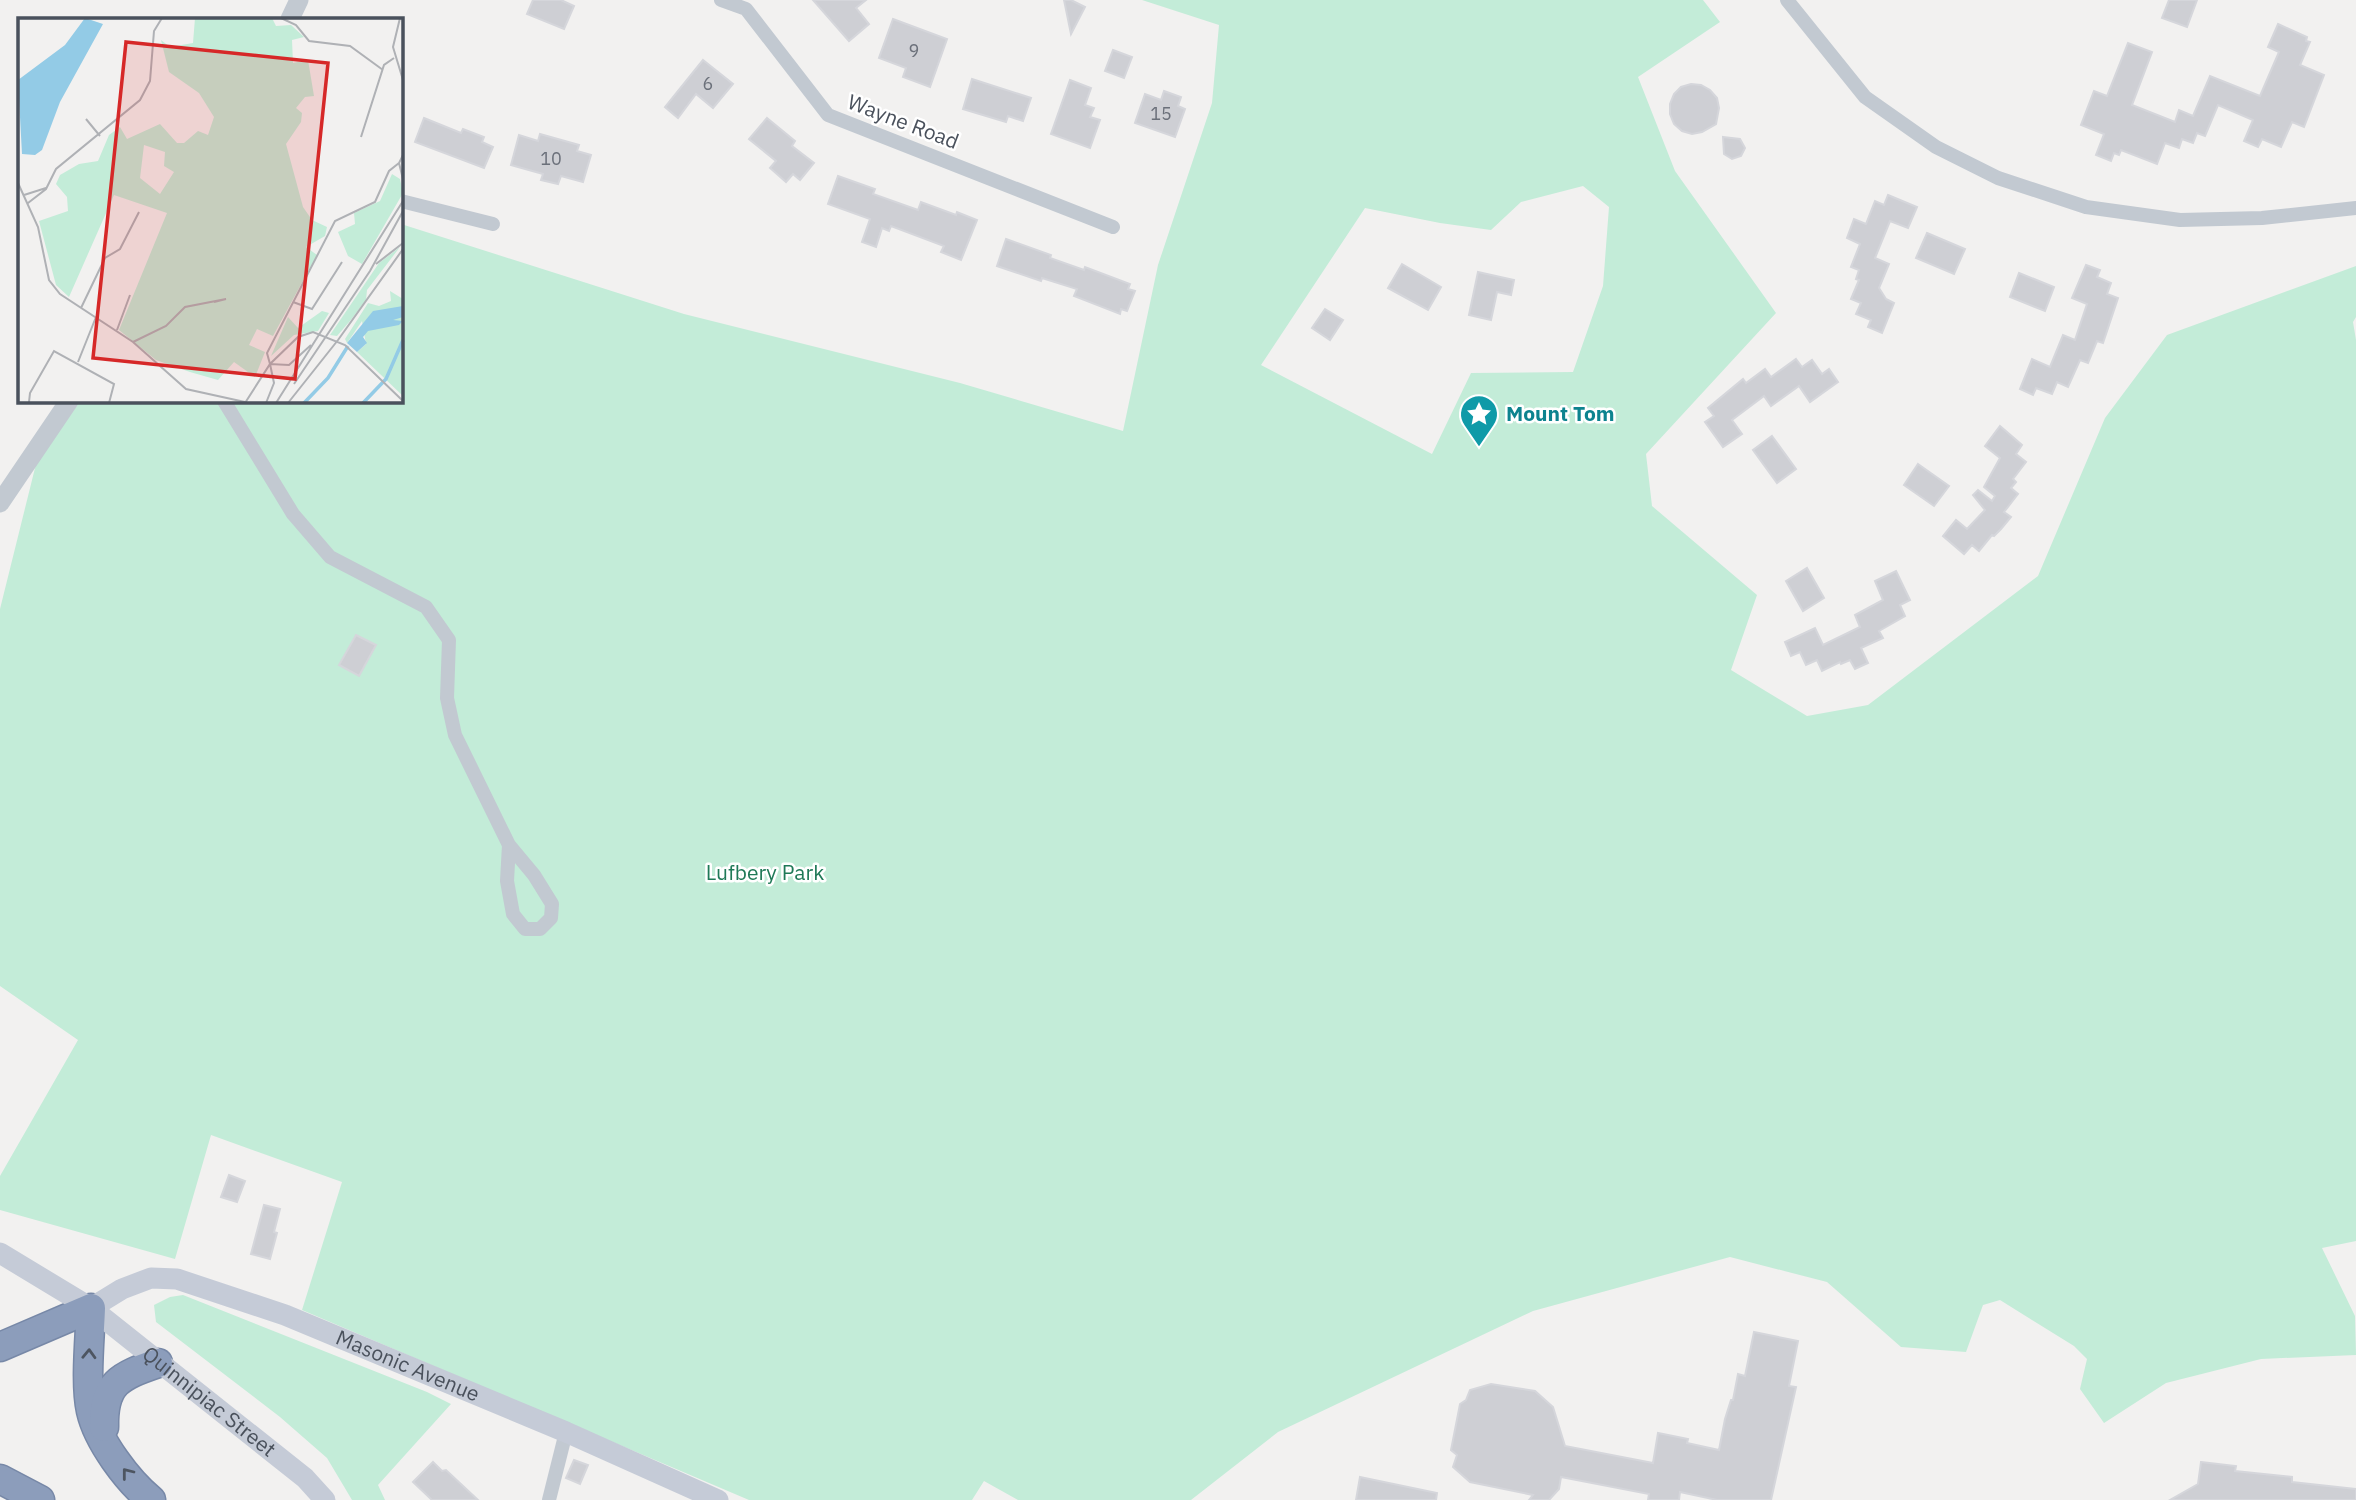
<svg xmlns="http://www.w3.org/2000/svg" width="2356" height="1500" font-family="'IBM Plex Sans',sans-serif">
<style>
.green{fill:#c3ecd8;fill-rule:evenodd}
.building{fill:#cecfd4;stroke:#d5d6db;stroke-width:2}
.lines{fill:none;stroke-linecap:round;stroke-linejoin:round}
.motorway-casing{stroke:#7788a7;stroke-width:31}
.minor{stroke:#c2c9d1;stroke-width:14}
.tertiary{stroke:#c2c9d1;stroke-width:19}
.secondary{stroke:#c5cbd7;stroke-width:21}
.motorway{stroke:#8c9dbb;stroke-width:28}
.oneway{stroke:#4d5561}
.labels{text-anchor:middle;stroke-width:5;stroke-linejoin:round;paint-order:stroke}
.number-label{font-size:18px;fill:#6b707a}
.street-label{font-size:21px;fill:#4a515c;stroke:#fff}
.culture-label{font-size:21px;font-weight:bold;fill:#0d838f;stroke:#fff;text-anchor:start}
.park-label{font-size:21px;fill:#1f7957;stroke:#fff}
.inset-river{fill:none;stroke:#93cbe6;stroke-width:3.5}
.inset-road{fill:none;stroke:#afb1b5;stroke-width:2}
.view{fill:#d62828;fill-opacity:0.15;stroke:#d62828;stroke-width:3.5}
.inset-edge{fill:none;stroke:#4a515c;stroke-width:3.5}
</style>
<rect width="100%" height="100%" fill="#f2f1f0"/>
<g class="green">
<path d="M 1142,0 L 1703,0 L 1720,22 L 1638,77 L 1675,171 L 1776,313 L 1646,454 L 1652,506 L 1757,595 L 1731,670 L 1807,716 L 1868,705 L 2038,576 L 2105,418 L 2167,335 L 2356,266 L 2356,317 L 2353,322 L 2356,340 L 2356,1241 L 2322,1248 L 2355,1316 L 2356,1355 L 2261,1359 L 2166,1383 L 2104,1423 L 2080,1389 L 2087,1359 L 2074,1346 L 2000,1300 L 1983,1305 L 1966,1352 L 1901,1347 L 1827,1282 L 1730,1257 L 1533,1311 L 1278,1432 L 1191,1500 L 1018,1500 L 984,1481 L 972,1500 L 749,1500 L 302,1310 L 342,1182 L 211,1135 L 175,1259 L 0,1210 L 0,1176 L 78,1040 L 0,986 L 0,609 L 36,464 L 80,401 L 401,401 L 401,224 L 684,314 L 960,383 L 1123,431 L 1158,265 L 1212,103 L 1219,25 ZM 1583,186 L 1609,207 L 1603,286 L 1573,372 L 1471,373 L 1432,454 L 1261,365 L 1365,208 L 1440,223 L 1491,230 L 1521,202 Z"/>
<polygon points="183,1295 427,1392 451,1404 378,1485 385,1500 352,1500 327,1458 280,1417 156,1322 154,1305 170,1297"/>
</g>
<g class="building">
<polygon points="533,0 561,0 574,6 564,29 527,14"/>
<polygon points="813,0 866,0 856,8 869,24 849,41"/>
<polygon points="1064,0 1071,0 1085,7 1071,34"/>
<polygon points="2169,0 2197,0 2187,27 2162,18"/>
<polygon points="893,19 947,39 930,87 903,77 906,68 879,58"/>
<polygon points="2278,24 2307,37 2306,41 2310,42 2300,65 2324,75 2304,127 2292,122 2281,147 2262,139 2258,147 2244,141 2253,120 2218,105 2205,136 2197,133 2193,143 2182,139 2179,148 2165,143 2157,164 2121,150 2119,155 2114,153 2111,161 2096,155 2104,134 2081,125 2094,91 2107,96 2128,43 2152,52 2132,105 2175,122 2179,110 2193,116 2210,76 2260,96 2279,52 2268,47"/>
<polygon points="1113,50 1132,57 1124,78 1105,71"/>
<polygon points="703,60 733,84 713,108 696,94 678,118 665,107"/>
<polygon points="972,79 1031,98 1023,121 1008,116 1006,122 963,109"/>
<polygon points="1070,80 1091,88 1085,105 1094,108 1090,117 1100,120 1090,148 1051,134"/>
<polygon points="1691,84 1701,85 1710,90 1717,98 1719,108 1716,124 1702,132 1692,134 1682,131 1674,124 1670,114 1670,104 1674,94 1681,87"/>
<polygon points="1164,91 1181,97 1178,106 1185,109 1175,137 1135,123 1145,94 1161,100"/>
<polygon points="424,118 461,133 463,129 484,137 482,142 493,147 484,168 415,142"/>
<polygon points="767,118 795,141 792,146 814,163 800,180 793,174 786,182 770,168 776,161 749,139"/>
<polygon points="540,134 579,145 577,151 591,155 583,182 561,176 558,184 541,180 543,174 511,165 519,135 538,141"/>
<polygon points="1723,137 1740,139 1745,148 1741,156 1732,159 1724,154"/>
<polygon points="838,176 875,189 873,194 918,210 921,202 956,215 957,212 977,220 961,260 941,252 944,246 891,226 889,231 882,228 876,247 862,242 870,219 828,204"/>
<polygon points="1888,195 1917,207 1908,228 1890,221 1875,258 1889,264 1879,288 1886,299 1894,303 1882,333 1868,327 1871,320 1856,314 1861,303 1851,299 1859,280 1856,279 1859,270 1851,267 1860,244 1847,238 1854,219 1866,224 1875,201 1884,205"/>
<polygon points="1927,233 1965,249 1954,274 1916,258"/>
<polygon points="1006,239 1051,255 1050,258 1084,270 1085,267 1130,284 1128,289 1135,291 1127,311 1121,309 1120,314 1074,296 1077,289 1042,278 1041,281 997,266"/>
<polygon points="1402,264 1441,287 1428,310 1388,288"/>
<polygon points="2086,265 2100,270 2097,277 2111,283 2107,294 2118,298 2103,343 2097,341 2088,363 2080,360 2068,387 2057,382 2052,394 2036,388 2033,395 2020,389 2032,359 2050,367 2063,335 2075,340 2087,304 2072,298"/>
<polygon points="1478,272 1514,280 1511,295 1497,292 1491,320 1469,315"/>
<polygon points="2019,273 2054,287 2045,311 2010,297"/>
<polygon points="1325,309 1343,320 1330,340 1312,328"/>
<polygon points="1796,359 1802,367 1812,360 1822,374 1829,369 1838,382 1810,402 1799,386 1771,406 1764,396 1732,420 1742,434 1723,447 1705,422 1714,416 1708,408 1743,379 1746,383 1765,369 1771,377"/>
<polygon points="2000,426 2022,445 2016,454 2026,462 2013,479 2016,482 2011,488 2018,494 2004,512 2011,517 2001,529 1994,536 1992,535 1979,551 1972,545 1964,554 1943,536 1956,520 1967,529 1985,510 1973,495 1978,490 1992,501 1995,496 1984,487 2000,458 1985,446"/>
<polygon points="1772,436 1796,469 1777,483 1753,450"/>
<polygon points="1918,464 1949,486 1934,506 1904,485"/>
<polygon points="1807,568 1824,598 1803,611 1786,581"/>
<polygon points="1896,571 1910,600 1900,605 1905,616 1879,631 1883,638 1861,648 1868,663 1855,669 1850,660 1841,664 1840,662 1822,671 1817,660 1806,665 1800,652 1791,656 1785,642 1815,628 1823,645 1860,627 1855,615 1883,600 1875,581"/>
<polygon points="356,635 376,645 359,676 339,665"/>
<polygon points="229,1175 245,1181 237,1202 221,1197"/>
<polygon points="264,1205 280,1209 274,1232 277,1233 270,1259 251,1254"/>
<polygon points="1754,1332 1798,1341 1789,1386 1796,1387 1771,1500 1717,1500 1680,1492 1679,1500 1648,1500 1649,1494 1561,1477 1559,1489 1549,1500 1529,1500 1533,1495 1470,1482 1453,1467 1457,1455 1451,1450 1460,1404 1466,1400 1470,1390 1491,1384 1535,1391 1553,1407 1565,1446 1653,1463 1658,1433 1688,1439 1687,1443 1719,1450 1725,1419 1731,1400 1733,1400 1738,1374 1745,1376"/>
<polygon points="574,1460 588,1465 580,1484 566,1478"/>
<polygon points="433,1462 442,1471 446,1470 478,1500 432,1500 413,1482"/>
<polygon points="2201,1462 2236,1466 2235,1471 2292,1477 2292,1482 2356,1489 2356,1500 2170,1500 2198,1484"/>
<polygon points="1360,1477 1437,1493 1436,1500 1356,1500"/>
</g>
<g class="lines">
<defs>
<g id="motorway">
<path d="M 0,1347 L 91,1308 C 90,1337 85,1384 91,1411 C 98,1442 128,1481 151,1500"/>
<path d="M 104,1427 C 103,1383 120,1376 158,1363"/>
<polyline points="0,1479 40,1500"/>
</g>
</defs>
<use href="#motorway" class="motorway-casing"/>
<g class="minor">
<polyline points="721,0 746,9 828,115 1113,227"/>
<polyline points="1787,0 1865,97 1936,147 1998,178 2086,207 2180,220 2262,218 2356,208"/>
<polyline points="401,201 493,224"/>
<polyline points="224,401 293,514 330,557 426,607 449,640 447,698 455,735 509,845 534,875 552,904 551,918 540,929 525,929 513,914 507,881 509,845"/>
<polyline points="549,1500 566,1432"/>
</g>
<g class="tertiary">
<polyline points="290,19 299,0"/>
<polyline points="0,503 69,401"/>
</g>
<g class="secondary">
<path id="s1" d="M 0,1253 L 91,1308 L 305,1478 L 325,1500"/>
<path id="s2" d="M 91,1308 L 122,1289 L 151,1278 L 177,1279 L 285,1315 L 566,1432 L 718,1500"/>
</g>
<use href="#motorway" class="motorway"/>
</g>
<defs><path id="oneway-chevron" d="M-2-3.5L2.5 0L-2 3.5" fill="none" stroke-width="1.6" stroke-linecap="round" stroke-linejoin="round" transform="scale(1.75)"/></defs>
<g class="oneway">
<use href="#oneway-chevron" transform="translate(89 1354) rotate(-88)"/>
<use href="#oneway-chevron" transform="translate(127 1473) rotate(-128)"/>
</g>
<defs>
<symbol id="sight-pin" viewBox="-11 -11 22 30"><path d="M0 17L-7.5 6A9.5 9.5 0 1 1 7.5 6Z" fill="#0f9aa8" stroke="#fff"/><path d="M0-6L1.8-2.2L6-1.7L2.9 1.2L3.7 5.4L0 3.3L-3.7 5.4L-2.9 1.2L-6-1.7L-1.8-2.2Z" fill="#fff"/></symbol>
</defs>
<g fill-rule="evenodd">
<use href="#sight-pin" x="1457" y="392" width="44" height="60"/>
</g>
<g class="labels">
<g class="number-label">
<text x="914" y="57">9</text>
<text x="708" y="90">6</text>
<text x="1161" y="120">15</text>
<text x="551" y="165">10</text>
</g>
<g class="street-label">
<text transform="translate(903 122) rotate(21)" y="7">Wayne Road</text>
<text dy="7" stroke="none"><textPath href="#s2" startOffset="340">Masonic Avenue</textPath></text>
<text dy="7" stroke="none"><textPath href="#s1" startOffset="257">Quinnipiac Street</textPath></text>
</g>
<g class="culture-label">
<text x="1506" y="421">Mount Tom</text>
</g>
<g class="park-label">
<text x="765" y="880">Lufbery Park</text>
</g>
</g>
<g transform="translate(18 18)">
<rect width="385" height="385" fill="#f2f1f0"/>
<path d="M 177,0 L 254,0 L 258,8 L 273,7 L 286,19 L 274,22 L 275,45 L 290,42 L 296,78 L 287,79 L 278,90 L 284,95 L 283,104 L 268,126 L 285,189 L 294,202 L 309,209 L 307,218 L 288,229 L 299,237 L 255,318 L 239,311 L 231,327 L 247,334 L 237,359 L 216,344 L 200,362 L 172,354 L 138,342 L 101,312 L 149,195 L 96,177 L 51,279 L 38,267 L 21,203 L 50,193 L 49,179 L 38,166 L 42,157 L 61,146 L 80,143 L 91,117 L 102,109 L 109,121 L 142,106 L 159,125 L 166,125 L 180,113 L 190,117 L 196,99 L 181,75 L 151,54 L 143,22 L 152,29 L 175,25 ZM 126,127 L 147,134 L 146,148 L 156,154 L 142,176 L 122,160 ZM 374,156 L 382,161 L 385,175 L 344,246 L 330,238 L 320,214 L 337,206 L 336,195 L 362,183 ZM 382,229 L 349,272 L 348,282 L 332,303 L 319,318 L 312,317 L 361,245 ZM 372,273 L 385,281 L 385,378 L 339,334 L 348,326 L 344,303 L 329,325 L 327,321 L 350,285 L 361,288 L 373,283 ZM 304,293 L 311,295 L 300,313 L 276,317 L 253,338 L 270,299 L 280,310 Z" fill="#c3ecd8" fill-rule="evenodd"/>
<path d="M 67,0 L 85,6 L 42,84 L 24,132 L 17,137 L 4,136 L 0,62 L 47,27 ZM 385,288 L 385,299 L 375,302 L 385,303 L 381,307 L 350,313 L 345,319 L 349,325 L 339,334 L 329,325 L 355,293 Z" fill="#93cbe6"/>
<path class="inset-river" d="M 286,385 L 310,360 L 330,328M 345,385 L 368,361 L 385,322"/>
<path class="inset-road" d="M 263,0 L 278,7 L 291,23 L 332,28 L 365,52M 382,0 L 375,29 L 385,62M 68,101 L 82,118M 343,119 L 366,47 L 376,40M 385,137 L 381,145 L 385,161M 0,165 L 20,209 L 31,262 L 42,276 L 115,324 L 168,371 L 227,384M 6,177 L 28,170M 10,185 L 28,171 L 38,151 L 122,82 L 132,63 L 136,13 L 144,0M 358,246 L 385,225M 275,284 L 294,291 L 324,244M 63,290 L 87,240 L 102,231 L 121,194M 99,312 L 112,277M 320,322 L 385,231M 115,324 L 148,308 L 167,289 L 208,281 L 196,284M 60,344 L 78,299M 252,346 L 249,335 L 317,203 L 357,184 L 371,153 L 381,145M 276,366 L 352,253 L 385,193M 11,384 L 12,375 L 36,333 L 96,366 L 91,385M 227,385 L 252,346 L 280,319 L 295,314 L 327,327 L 385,383M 248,385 L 256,365 L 252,346 L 271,347 L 293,327M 258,385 L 385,183M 270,385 L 320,322"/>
<path class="view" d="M 108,24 L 310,45 L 277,361 L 75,340 Z"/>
<rect width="385" height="385" class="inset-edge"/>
</g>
</svg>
